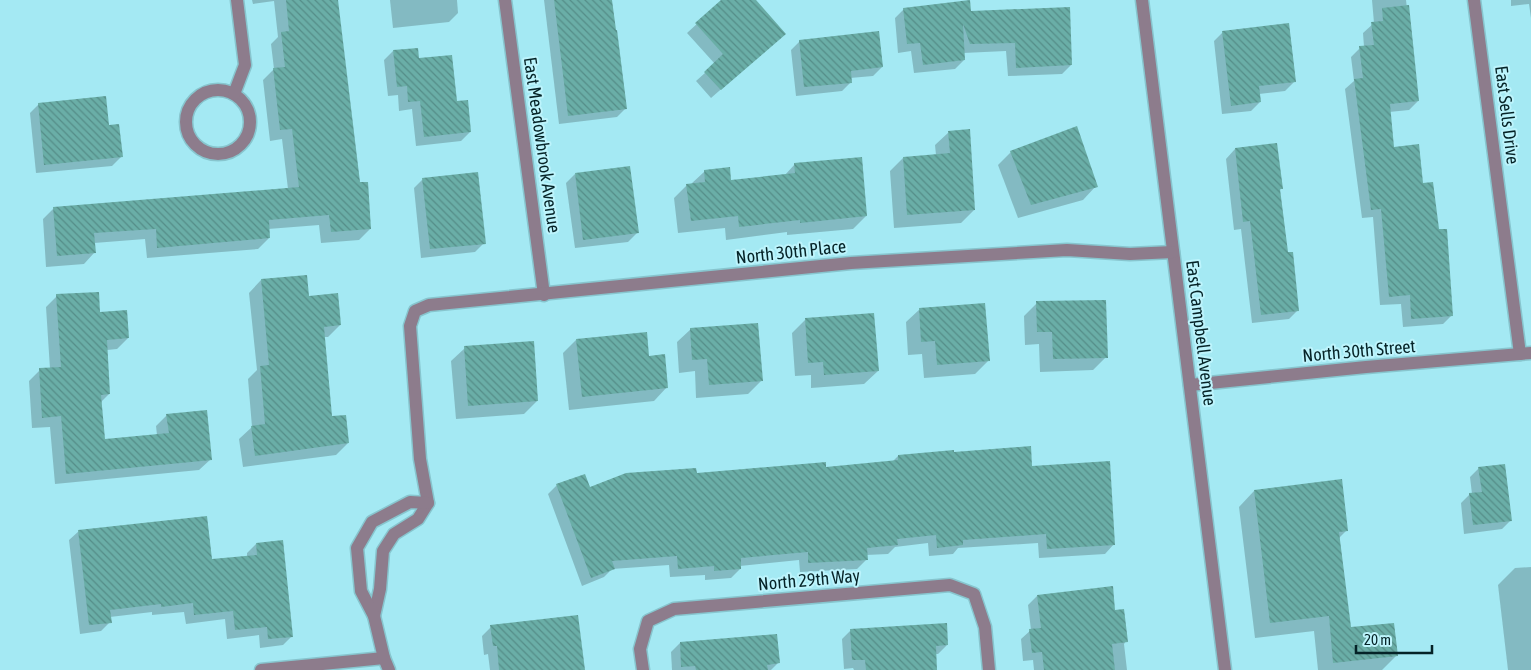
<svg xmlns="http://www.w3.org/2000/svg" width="1531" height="670" font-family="'Asap Condensed',sans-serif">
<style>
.shadow{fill:#0003}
.building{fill:url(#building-back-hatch)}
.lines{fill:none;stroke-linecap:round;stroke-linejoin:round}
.minor-casing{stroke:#87c5ce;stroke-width:15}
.minor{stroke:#8d7c8c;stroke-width:12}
.labels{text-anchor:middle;stroke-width:4;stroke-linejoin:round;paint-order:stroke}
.street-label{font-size:18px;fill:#052327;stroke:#bdf4fc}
</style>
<defs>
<pattern id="building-back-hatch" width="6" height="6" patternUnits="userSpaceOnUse" patternTransform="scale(1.25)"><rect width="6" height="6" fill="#6aaea7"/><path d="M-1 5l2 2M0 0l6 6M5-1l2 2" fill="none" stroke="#558d88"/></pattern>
</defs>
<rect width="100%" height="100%" fill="#a4e9f3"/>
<g class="shadow">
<polygon points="252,0 336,0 359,184 370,229 359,240 321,243 319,225 268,229 269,238 258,249 147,258 145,239 94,243 94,253 84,264 46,267 43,219 54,208 288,189 282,139 270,141 263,80 274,69 271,44 278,37 274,1 253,4"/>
<polygon points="390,0 457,0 458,13 449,22 393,28"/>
<polygon points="544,0 611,0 626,108 617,117 559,124"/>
<polygon points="723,0 755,0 775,42 711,98 696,81 715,64 687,33"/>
<polygon points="1372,0 1406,0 1418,101 1409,110 1389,112 1393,148 1422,184 1452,315 1443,324 1403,327 1401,304 1380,305 1373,217 1362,218 1345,89 1354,81 1351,57 1360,48 1364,47 1363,33 1374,23"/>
<polygon points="1511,0 1531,0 1531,18 1529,4 1511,6"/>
<polygon points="904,9 970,12 1071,65 1062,74 1008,76 1006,51 963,53 964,60 955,69 914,73 911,51 898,53 895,18"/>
<polygon points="1223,32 1294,82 1285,91 1259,94 1260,102 1251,111 1222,114 1214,41"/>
<polygon points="800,41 882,67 873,76 850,78 851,82 842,91 796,96 791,50"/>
<polygon points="393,51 418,60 456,103 470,132 461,141 416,146 412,109 399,111 398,95 388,96 384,60"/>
<polygon points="39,104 108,126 121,157 112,166 36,173 30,113"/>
<polygon points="949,132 974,210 961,223 894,228 890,171 903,158 936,155 935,145"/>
<polygon points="1276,145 1281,189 1279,191 1287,254 1298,310 1289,319 1252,323 1241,229 1234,230 1226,159 1235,149"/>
<polygon points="1011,152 1096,186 1083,200 1018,218 998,165"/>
<polygon points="795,164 866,216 853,229 787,235 787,232 726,240 725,228 678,233 674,198 687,185 691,184 704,172 730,182 784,176"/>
<polygon points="575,174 637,233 628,242 575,248 566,183"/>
<polygon points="423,179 484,243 475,252 421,258 414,188"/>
<polygon points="261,280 340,325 328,337 323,337 331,418 348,443 336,455 243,467 239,439 252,427 248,379 257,370 249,293"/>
<polygon points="57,296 99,313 128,338 117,349 107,350 109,394 101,402 104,440 157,435 156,426 167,415 211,459 199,470 55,484 50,427 32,428 29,381 40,370 50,369 46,307"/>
<polygon points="1037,303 1106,357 1093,370 1040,372 1039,344 1025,345 1024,316"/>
<polygon points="920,309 988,361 975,374 924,378 922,354 908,355 906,322"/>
<polygon points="805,320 878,371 864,384 811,388 811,375 795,376 792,333"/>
<polygon points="691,329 761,381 748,394 696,398 695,371 679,373 677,342"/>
<polygon points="576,340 667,387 654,401 569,410 563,353"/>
<polygon points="465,348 537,401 524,414 456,419 451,361"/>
<polygon points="953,453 1031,467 1114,544 1105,554 1039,558 1038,543 958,548 953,554 929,556 928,543 895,547 888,554 866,555 866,560 857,569 800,572 799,560 740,566 740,569 731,578 705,580 705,575 670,577 669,565 612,569 604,577 582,586 548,494 557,485 590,488 696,474 825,468 892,462 898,456"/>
<polygon points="1479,468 1511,520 1502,529 1464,534 1461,503 1470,494 1472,494 1470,477"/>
<polygon points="1254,491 1347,530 1339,538 1350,629 1396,656 1382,670 1318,670 1314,631 1255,638 1239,507"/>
<polygon points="79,531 211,561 247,557 247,553 256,544 292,636 283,645 260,648 259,635 227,639 225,619 186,624 184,612 152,615 152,612 110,617 110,622 101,631 80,634 69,540"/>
<polygon points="1531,567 1531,670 1508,670 1498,585 1515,568"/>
<polygon points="1037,596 1126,641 1124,644 1127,670 1034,670 1033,660 1023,661 1021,639 1031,630 1028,605"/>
<polygon points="491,627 583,670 490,670 488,654 484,655 482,636"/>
<polygon points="851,630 947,645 938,654 935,654 936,670 854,670 853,668 844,669 842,639"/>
<polygon points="680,643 778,663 771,670 672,670 671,652"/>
</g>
<g class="building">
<polygon points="286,0 338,0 360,182 368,182 371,229 331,232 329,215 269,220 270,238 157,248 156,229 94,233 96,253 57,256 53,207 299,187 292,129 280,130 273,68 285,67 281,32 289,31"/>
<polygon points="554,0 612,0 616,30 617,30 627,109 568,116"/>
<polygon points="721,0 756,0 786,34 721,90 704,72 723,54 695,23"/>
<polygon points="970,0 971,11 1070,7 1072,65 1016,68 1015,43 970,44 963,24 965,60 923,65 920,43 907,44 903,8"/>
<polygon points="1409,5 1419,101 1390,104 1394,147 1419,144 1423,183 1433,182 1439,229 1447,229 1453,316 1411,319 1410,295 1389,297 1381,209 1371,210 1354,79 1363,78 1359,46 1374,45 1371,22 1383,21 1382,8"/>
<polygon points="1289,23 1296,82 1259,86 1261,102 1231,106 1222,31"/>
<polygon points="879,31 883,67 851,71 852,83 804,87 799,40"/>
<polygon points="418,48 419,58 452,55 457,101 468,100 471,132 424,137 420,101 408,102 407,86 397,87 393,50"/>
<polygon points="106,96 109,125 119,124 123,157 44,165 38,103"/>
<polygon points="1077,126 1098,187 1031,205 1010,151"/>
<polygon points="970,129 975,210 907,215 903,157 950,153 948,131"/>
<polygon points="1277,143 1283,189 1280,189 1288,252 1293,252 1299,311 1261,315 1250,221 1243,222 1235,148"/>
<polygon points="862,157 867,216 800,223 800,220 739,227 738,216 691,221 686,184 705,182 704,170 730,167 731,180 795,173 794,163"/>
<polygon points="630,166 639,233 583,240 575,173"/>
<polygon points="478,172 486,244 430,249 422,178"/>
<polygon points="307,275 309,296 338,293 341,325 324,327 332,416 346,415 349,443 255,456 251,426 265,424 260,366 269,365 261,279"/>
<polygon points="99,292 100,312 127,310 129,338 107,340 110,394 101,395 105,439 169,433 166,414 207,410 212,460 66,474 61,416 42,418 39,368 61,367 56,294"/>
<polygon points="1106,300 1108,358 1053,359 1052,332 1037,332 1036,301"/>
<polygon points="985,303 990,361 937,365 935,341 921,342 919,308"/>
<polygon points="874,313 879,371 824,375 823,362 808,363 805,318"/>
<polygon points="758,323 763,381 709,385 707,359 692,360 690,328"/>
<polygon points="647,332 649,356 665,354 668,388 582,397 576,339"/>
<polygon points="534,341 538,401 468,406 464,346"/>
<polygon points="1031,446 1032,466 1110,461 1115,545 1047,549 1046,534 963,540 963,545 937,548 936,535 897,539 898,545 867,548 868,560 808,563 808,552 741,558 741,569 714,571 714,566 678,569 677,556 612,561 615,569 591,578 556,484 585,474 590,487 626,473 696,468 697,473 826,462 826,467 898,460 898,455 954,450 954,452"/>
<polygon points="1505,464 1512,521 1473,525 1469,493 1482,492 1478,467"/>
<polygon points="1342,479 1348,531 1339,532 1351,627 1394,623 1398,656 1333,663 1329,616 1270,623 1254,490"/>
<polygon points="207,516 212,559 257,555 256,543 283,540 293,637 268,639 267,627 235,630 233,611 194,615 193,603 161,607 161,604 110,610 112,623 89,625 78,530"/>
<polygon points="1113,586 1115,610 1124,609 1128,642 1112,644 1115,670 1044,670 1042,652 1032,653 1029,629 1041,628 1037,595"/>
<polygon points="578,615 585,670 499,670 497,646 493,646 490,625"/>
<polygon points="947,623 948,645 936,646 937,670 866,670 865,660 852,660 850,629"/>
<polygon points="777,634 780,663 767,665 768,670 696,670 695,666 681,667 680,642"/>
</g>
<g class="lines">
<defs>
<g id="minor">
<polyline points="505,0 544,295"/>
<polyline points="1142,0 1225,670"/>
<polyline points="1474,0 1520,354"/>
<circle cx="218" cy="122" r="32"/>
<polyline points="234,94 245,65 237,0"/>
<polyline points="1190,385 1366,367 1531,353"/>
<polyline points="374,616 380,589 383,551 394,534 418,519 428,503 420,459 410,326 415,311 429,305 851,263 1067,250 1130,254 1173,252"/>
<polyline points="261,670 384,658"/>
<polyline points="389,670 384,658 374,616 361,591 357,548 372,522 410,502 428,503"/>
<polyline points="643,670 640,649 648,621 674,609 950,585 974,594 985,627 989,670"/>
</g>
</defs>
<use href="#minor" class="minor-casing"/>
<use href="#minor" class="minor"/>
</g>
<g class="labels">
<g class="street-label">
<text transform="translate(1507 115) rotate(83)" y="6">East Sells Drive</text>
<text transform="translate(542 145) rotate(82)" y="6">East Meadowbrook Avenue</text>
<text transform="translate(791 252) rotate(-6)" y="6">North 30th Place</text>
<text transform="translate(1201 333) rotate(83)" y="6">East Campbell Avenue</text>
<text transform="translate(1359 351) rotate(-5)" y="6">North 30th Street</text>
<text transform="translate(809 580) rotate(-5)" y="6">North 29th Way</text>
</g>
</g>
<path d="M1356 645v8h76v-8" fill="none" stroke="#052327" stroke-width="2.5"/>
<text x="1364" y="645" font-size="15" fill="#052327" stroke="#bdf4fc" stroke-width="4" paint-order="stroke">20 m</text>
</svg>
